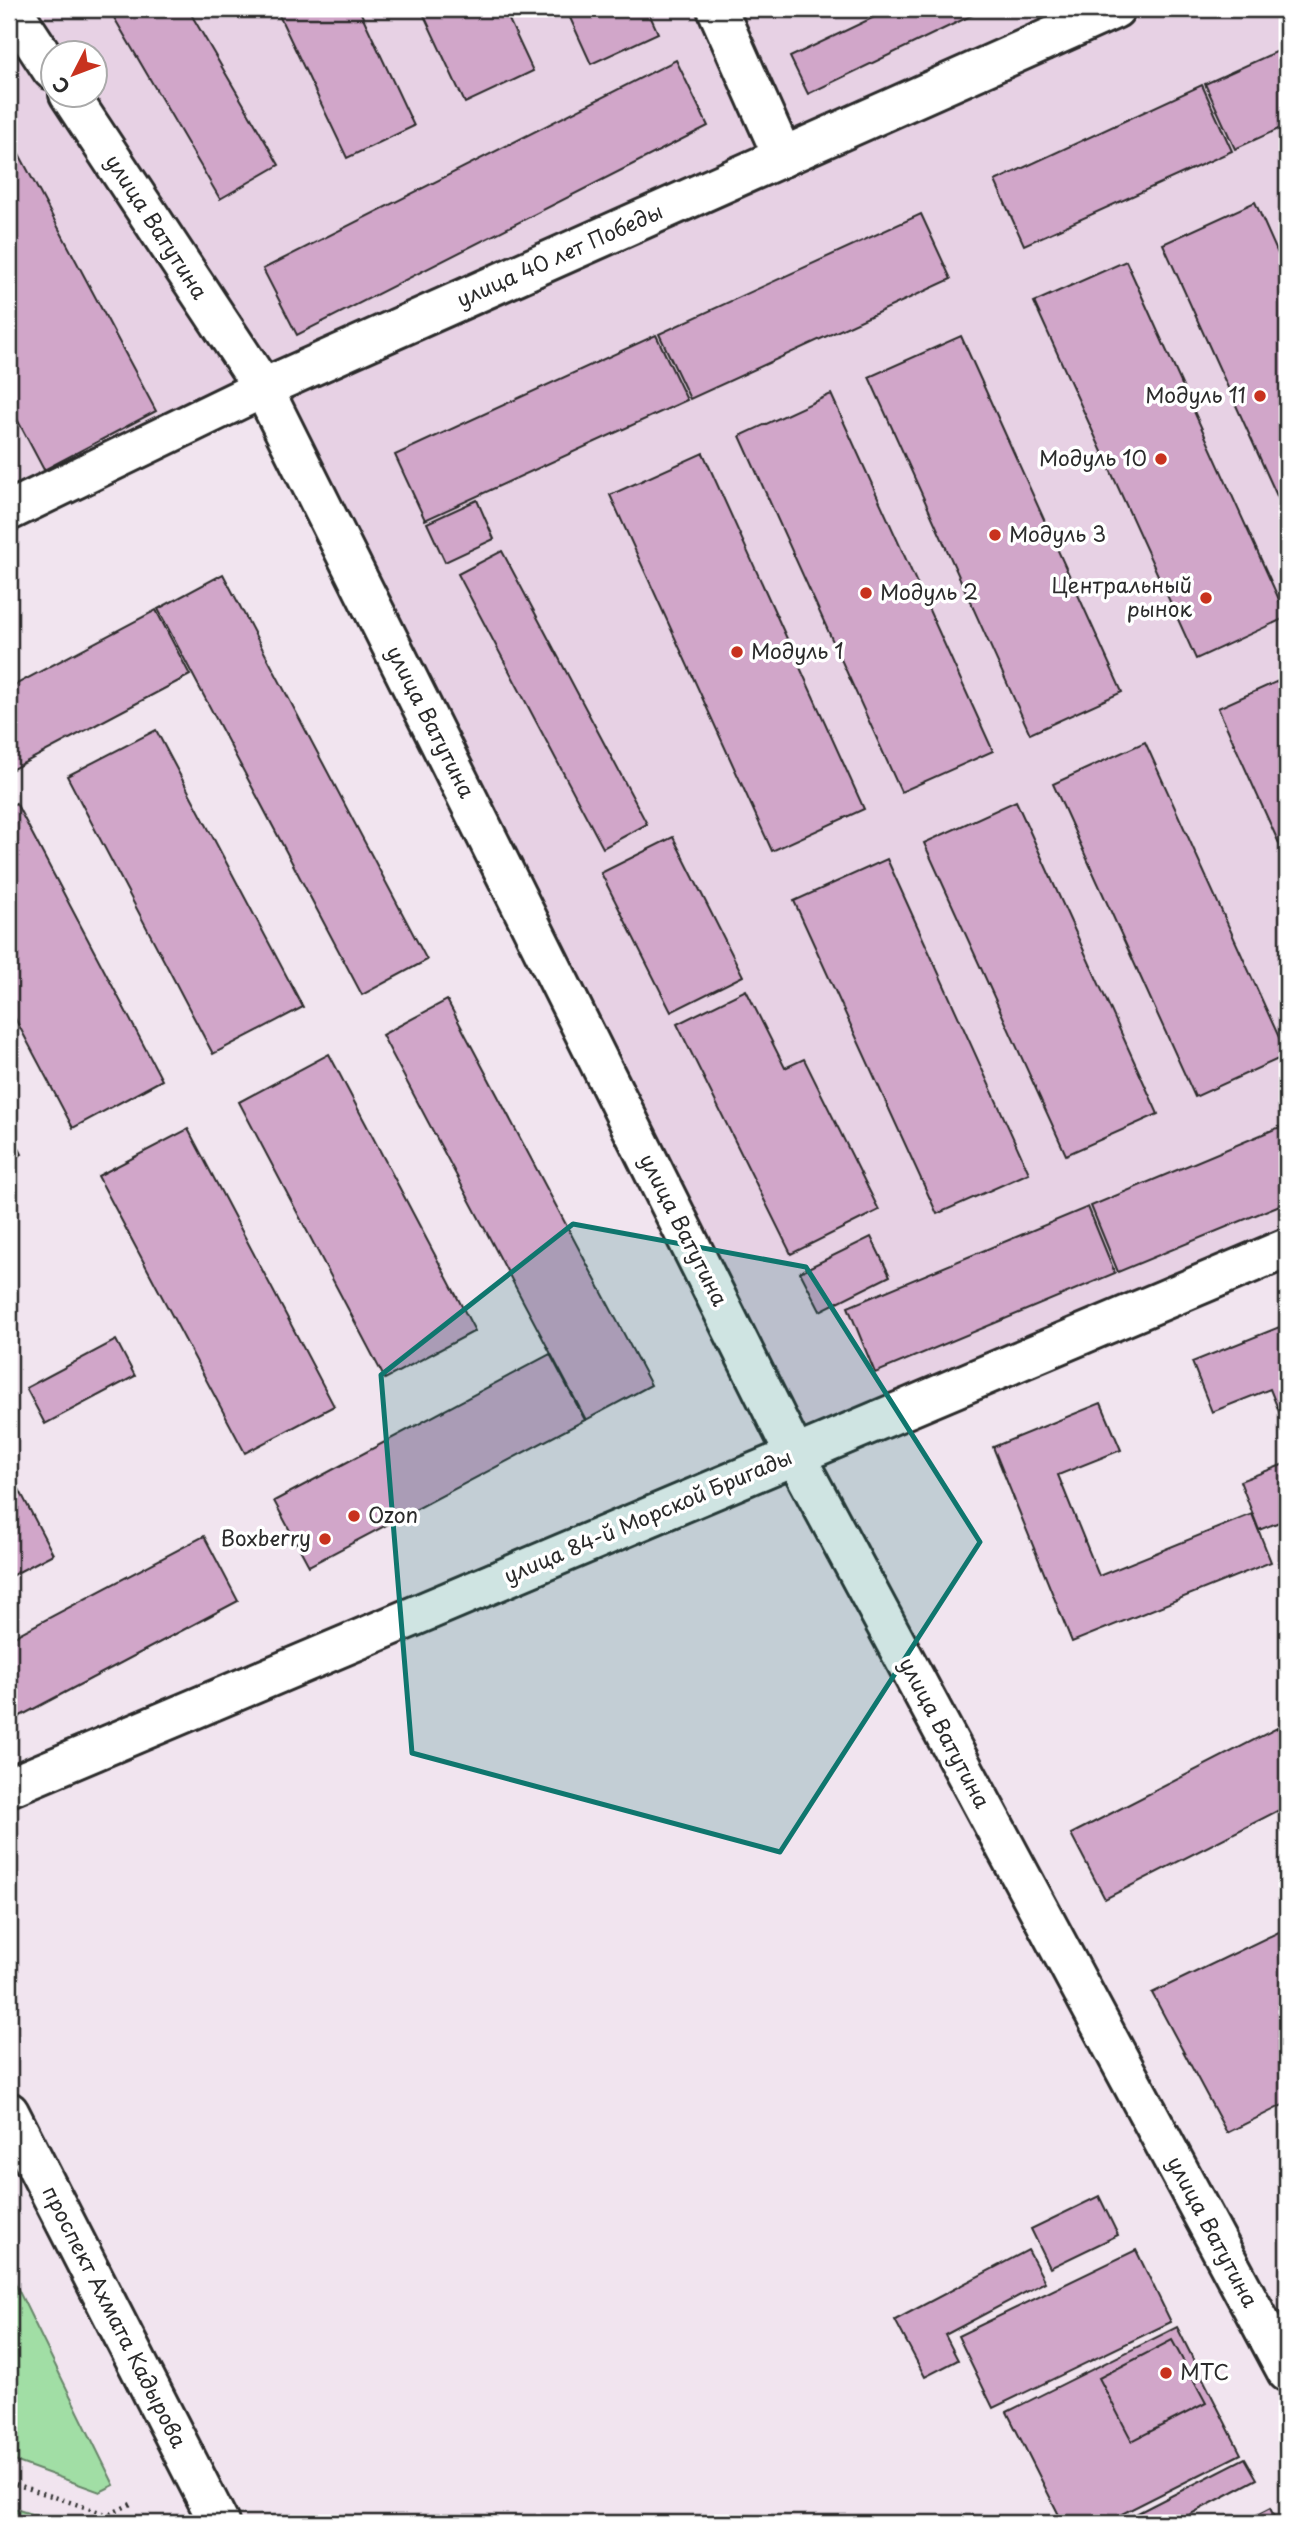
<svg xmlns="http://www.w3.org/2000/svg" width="1296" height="2532" font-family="'Playpen Sans',sans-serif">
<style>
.built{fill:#e7d1e4;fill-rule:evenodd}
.green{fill:#a1dea5;stroke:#668468;stroke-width:2}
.building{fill:#d1a6c9;stroke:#2b2b2b;stroke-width:2}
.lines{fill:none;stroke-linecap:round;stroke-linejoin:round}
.minor-casing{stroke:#2b2b2b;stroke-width:44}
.path{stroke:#2b2b2b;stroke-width:4.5;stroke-dasharray:2 5;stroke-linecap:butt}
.minor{stroke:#fff;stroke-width:38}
.marked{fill:#0f766e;fill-opacity:0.2;stroke:#0f766e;stroke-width:5;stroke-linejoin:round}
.poi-dot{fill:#c8321e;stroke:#fff;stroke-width:2.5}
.labels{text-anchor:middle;stroke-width:7;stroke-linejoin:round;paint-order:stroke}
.street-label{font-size:21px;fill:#2b2b2b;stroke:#fff}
.poi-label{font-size:21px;fill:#2b2b2b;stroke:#fff;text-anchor:start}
</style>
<rect width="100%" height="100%" fill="#f1e4ef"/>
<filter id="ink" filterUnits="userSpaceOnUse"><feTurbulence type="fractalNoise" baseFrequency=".0143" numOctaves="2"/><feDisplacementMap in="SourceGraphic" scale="14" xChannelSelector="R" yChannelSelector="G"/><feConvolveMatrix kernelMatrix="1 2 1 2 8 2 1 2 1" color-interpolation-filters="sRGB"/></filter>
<g filter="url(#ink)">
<path class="built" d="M 9,9 L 1287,9 L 1287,1234 L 785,1435 L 263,388 L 9,511 ZM 52,52 L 94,52 L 94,94 L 52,94 Z"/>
<g class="green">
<polygon points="9,2271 114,2485 100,2492 9,2459"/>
<polygon points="9,2507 47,2519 39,2523 9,2523"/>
</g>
<g class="building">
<polygon points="109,9 188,9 279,165 220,199"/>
<polygon points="276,9 359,9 414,126 347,158"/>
<polygon points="421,9 504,9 533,71 465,103"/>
<polygon points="566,9 647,9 658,33 591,64"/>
<polygon points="891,9 985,9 808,94 790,57"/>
<polygon points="1287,47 1287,125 1235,149 1205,84"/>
<polygon points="676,60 708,126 297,335 263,269"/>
<polygon points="1202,85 1232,151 1024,245 995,181"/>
<polygon points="9,135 156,411 44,470 9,404"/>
<polygon points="1255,202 1287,274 1287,518 1163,244"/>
<polygon points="921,214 951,279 690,399 659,334"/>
<polygon points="1126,261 1287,617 1196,659 1034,302"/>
<polygon points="656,335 687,400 425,520 395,455"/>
<polygon points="961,336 1122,692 1030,734 869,377"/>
<polygon points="831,394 993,751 901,792 740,436"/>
<polygon points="703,453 864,809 772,851 610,495"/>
<polygon points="477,500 494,539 445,562 427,523"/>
<polygon points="502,551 647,824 603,848 458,574"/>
<polygon points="223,574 427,960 362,995 158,609"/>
<polygon points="156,610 190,675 9,771 9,688"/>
<polygon points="1287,677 1287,861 1218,708"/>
<polygon points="156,730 303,1007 213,1054 67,776"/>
<polygon points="1145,742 1287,1055 1195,1097 1053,784"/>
<polygon points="1016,801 1158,1114 1066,1155 924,843"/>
<polygon points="16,803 162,1080 73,1128 9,1007 9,807"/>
<polygon points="673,837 743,976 671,1012 601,873"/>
<polygon points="887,859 1029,1173 937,1214 794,901"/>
<polygon points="746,990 785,1068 804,1059 879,1210 791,1254 677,1024"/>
<polygon points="447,1000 651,1385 586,1420 382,1035"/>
<polygon points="329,1054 475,1331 385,1379 239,1102"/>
<polygon points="1287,1124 1287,1202 1118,1272 1091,1206"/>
<polygon points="9,1129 22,1154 9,1161"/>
<polygon points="188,1129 334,1406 245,1453 98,1176"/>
<polygon points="1088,1207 1115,1273 875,1373 848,1307"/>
<polygon points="871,1237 890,1276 820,1311 800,1272"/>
<polygon points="1287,1324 1287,1431 1270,1389 1212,1412 1192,1362"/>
<polygon points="116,1340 135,1376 45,1424 26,1388"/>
<polygon points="550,1354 585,1420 309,1566 274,1501"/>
<polygon points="1101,1403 1121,1450 1058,1475 1099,1576 1252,1514 1271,1562 1072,1642 993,1447"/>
<polygon points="1287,1463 1287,1519 1259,1530 1240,1481"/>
<polygon points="9,1470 53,1554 9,1577"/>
<polygon points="204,1536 238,1601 9,1722 9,1639"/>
<polygon points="1287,1723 1287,1806 1105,1899 1071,1834"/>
<polygon points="1287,1928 1287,2103 1227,2133 1152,1993"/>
<polygon points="1099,2196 1118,2235 1050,2268 1031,2229"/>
<polygon points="1028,2250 1045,2282 945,2335 958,2360 925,2377 895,2320"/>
<polygon points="1136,2250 1171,2322 993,2408 958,2336"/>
<polygon points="1177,2327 1241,2454 1104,2523 1063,2523 1007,2412"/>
<polygon points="1172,2340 1206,2403 1132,2441 1099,2378"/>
<polygon points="1245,2458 1257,2479 1174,2523 1131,2523 1128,2518"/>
<polygon points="1270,2508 1277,2523 1241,2523"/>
</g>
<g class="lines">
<defs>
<g id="minor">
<polyline points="12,9 52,70"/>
<polyline points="717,9 783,157"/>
<polyline points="69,94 263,388 795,1455 1287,2372"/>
<polyline points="9,511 263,388 1115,9"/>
<polyline points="9,1787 1287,1248"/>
<polyline points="9,2112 219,2523"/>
</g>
</defs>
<use href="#minor" class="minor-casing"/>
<g class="path">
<polyline points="9,2482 109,2515"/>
<polyline points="91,2523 133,2503"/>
</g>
<use href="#minor" class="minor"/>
</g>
</g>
<path class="marked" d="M 573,1224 L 806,1267 L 980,1542 L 780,1852 L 412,1753 L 381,1375 Z"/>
<g class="poi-dot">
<circle cx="1260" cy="396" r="7"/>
<circle cx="1161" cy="459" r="7"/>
<circle cx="995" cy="535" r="7"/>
<circle cx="866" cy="593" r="7"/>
<circle cx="1206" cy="598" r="7"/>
<circle cx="737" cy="652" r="7"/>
<circle cx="354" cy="1516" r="7"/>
<circle cx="325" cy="1539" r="7"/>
<circle cx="1166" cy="2373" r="7"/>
</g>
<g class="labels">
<g class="street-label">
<text transform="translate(156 227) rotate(57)" y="7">улица Ватутина</text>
<text transform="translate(560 256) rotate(-24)" y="7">улица 40 лет Победы</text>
<text transform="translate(430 722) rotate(63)" y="7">улица Ватутина</text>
<text transform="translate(683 1230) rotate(63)" y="7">улица Ватутина</text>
<text transform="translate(648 1517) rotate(-23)" y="7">улица 84-й Морской Бригады</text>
<text transform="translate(944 1733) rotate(62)" y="7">улица Ватутина</text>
<text transform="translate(1212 2232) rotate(62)" y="7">улица Ватутина</text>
<text transform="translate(114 2317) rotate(63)" y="7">проспект Ахмата Кадырова</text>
</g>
<g class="poi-label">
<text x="1246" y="403" text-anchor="end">Модуль 11</text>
<text x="1147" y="466" text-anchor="end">Модуль 10</text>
<text x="1009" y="542">Модуль 3</text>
<text x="1192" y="593" text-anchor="end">Центральный<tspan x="1192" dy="24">рынок</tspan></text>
<text x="880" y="600">Модуль 2</text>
<text x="751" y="659">Модуль 1</text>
<text x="368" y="1523">Ozon</text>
<text x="311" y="1546" text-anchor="end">Boxberry</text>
<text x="1180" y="2380">МТС</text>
</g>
</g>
<rect width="1296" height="2532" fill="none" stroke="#fff" stroke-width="35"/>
<rect x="18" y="18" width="1261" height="2497" fill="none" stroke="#2b2b2b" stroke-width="2.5" filter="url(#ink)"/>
<g transform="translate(74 74) rotate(228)"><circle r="33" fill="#ffffff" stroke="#aaaaaa" stroke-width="2"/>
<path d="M0-5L12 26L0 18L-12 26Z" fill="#c8321e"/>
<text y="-10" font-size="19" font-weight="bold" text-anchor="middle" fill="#2b2b2b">С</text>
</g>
</svg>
